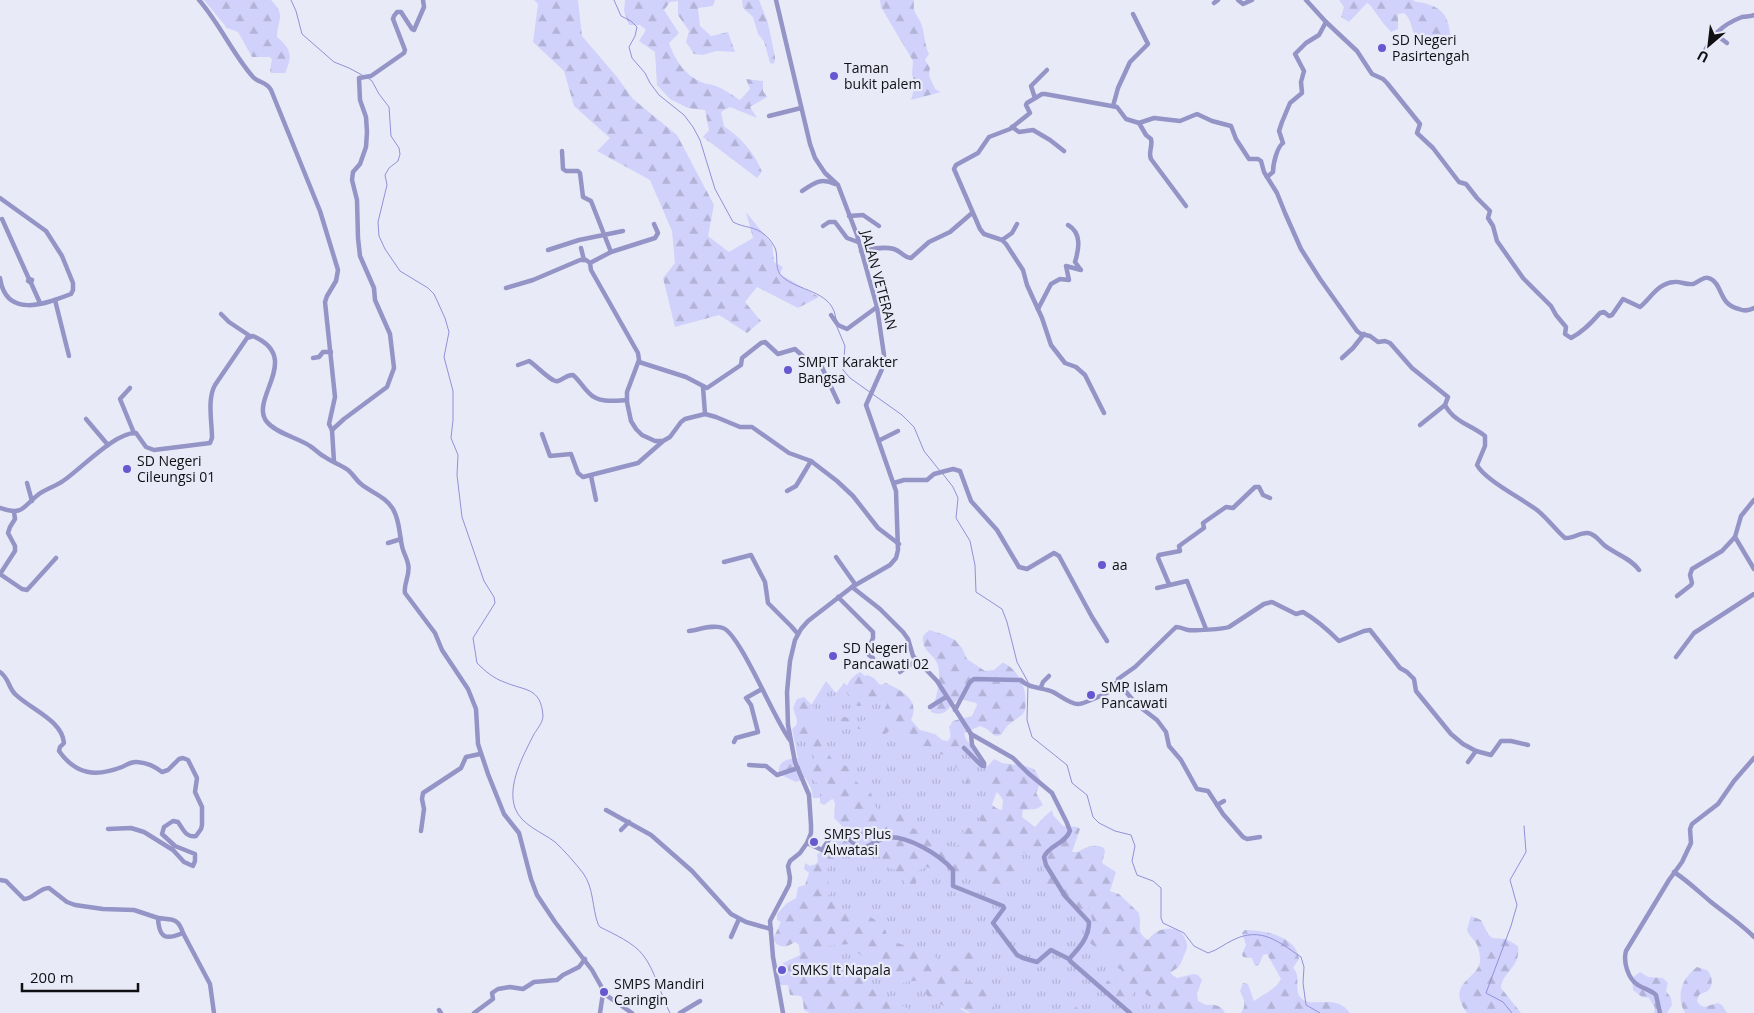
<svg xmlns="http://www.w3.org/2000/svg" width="1754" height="1013" font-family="'Open Sans',sans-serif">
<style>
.grass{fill:url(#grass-tufts)}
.forest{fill:url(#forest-firs)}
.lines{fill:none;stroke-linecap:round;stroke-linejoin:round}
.stream{stroke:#9290d8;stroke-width:1}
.street{stroke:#9494c7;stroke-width:4.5}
.poi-dot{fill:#6757d0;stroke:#e9eaf7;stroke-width:2}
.labels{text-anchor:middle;stroke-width:4.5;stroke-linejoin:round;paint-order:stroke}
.poi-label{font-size:14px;fill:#0f0f14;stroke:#e9eaf7;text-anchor:start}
.street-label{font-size:14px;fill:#0f0f14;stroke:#e9eaf7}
</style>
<defs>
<pattern id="grass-tufts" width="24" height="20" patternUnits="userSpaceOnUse" patternTransform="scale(1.25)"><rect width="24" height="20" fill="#d1d2fb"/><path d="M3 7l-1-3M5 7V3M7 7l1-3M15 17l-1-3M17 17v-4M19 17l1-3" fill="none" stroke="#b2b3d6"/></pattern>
<pattern id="forest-firs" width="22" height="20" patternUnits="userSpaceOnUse" patternTransform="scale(1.25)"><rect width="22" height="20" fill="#d1d2fb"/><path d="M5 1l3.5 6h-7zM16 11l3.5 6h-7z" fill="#b2b3d6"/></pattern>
</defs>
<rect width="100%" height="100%" fill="#e9eaf7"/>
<g class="grass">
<polygon points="826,681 836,693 844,683 861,696 890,692 897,719 945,749 965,738 1000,783 974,853 931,851 892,832 842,783 821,798 813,798 811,788 800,768 792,729 802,720"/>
<polygon points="846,828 900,858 1022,844 1042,848 1186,1013 985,1013 887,943 821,898 824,859"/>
<polygon points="850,938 910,974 967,1013 898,1013 837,977 814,960 820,942"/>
</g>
<g class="forest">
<path d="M 204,0 L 271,0 C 287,16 277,20 277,37 C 291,48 293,57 285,73 L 271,73 L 270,70 L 272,59 L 269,57 L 252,57 L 238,32 L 227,28 Z"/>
<polygon points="534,0 578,0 582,36 617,77 633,99 677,135 714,205 708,236 729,252 753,238 746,212 772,244 774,262 783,267 780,274 819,297 798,308 757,287 745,302 761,321 747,333 719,315 675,327 663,278 675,263 672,231 650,180 597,151 610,138 574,106 564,71 533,42 538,4"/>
<path d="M 625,0 L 715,0 L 713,6 L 698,8 L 700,26 L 711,36 L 728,32 L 735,52 L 716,51 L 703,55 L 694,54 L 686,42 L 689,31 L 678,15 L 678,1 L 670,2 L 664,10 L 679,33 L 669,43 C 675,60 684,74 701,82 C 705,84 711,84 716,86 C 724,89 732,95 740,100 L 750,89 L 746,79 L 763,81 L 763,91 L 767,97 L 750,107 L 757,118 L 730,107 L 721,112 L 724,126 C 741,138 755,153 762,172 L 757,178 L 703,137 L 709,130 L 705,110 L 688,108 L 670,99 L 657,85 L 655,52 L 639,41 L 646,30 L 640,25 L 629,25 L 624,11 Z"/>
<polygon points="742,0 759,0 768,23 775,57 775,61 773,64 770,63 764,41 758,34 753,17 743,8"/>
<path d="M 880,0 L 914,0 C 913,14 916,12 921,23 C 925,33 924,44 929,54 L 925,60 L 930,68 C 927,78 933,81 935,89 L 941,92 L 911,100 L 915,85 L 912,74 L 913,61 L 881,7 Z"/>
<path d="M 1339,0 L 1413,0 C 1417,3 1419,2 1424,3 C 1447,9 1449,20 1451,42 L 1448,47 L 1439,42 C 1433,50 1421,47 1416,38 C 1411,30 1412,19 1404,13 L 1398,14 L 1398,29 L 1391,32 L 1383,23 L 1370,5 L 1367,3 L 1349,22 L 1341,17 L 1344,7 Z"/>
<path d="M 929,630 L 945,635 L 955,640 L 962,648 L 967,659 L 985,671 L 994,670 L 1002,663 L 1004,663 C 1021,672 1028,692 1025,710 L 1023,714 L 1007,726 L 1001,735 L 995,736 L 987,729 L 980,726 L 964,733 L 966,739 L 962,746 L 955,750 C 959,763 975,777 966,788 L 965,779 L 956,767 L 951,756 L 940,754 L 927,746 L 906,747 C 900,741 902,732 896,726 L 891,728 C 879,746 871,730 855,728 C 849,727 844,731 839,731 L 835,726 L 840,718 L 845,717 C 854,719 856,726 865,720 C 872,723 877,732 885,727 L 886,724 L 882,715 L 888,702 L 885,696 C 876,698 868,707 858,706 C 855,705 854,704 852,701 C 841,690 848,679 860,672 L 865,676 L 867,675 L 874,678 L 880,685 L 886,683 C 901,690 921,700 911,720 L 920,730 L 935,734 L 942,740 L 948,741 C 952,736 950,732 949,727 L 953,721 L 972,716 L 977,705 L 976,703 L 960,699 C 949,703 948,719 931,712 L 931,710 C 937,699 942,675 937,663 C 932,652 922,652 923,636 Z"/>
<path d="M 804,697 L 814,707 L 812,725 L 823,729 C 828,738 825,753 833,760 C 839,765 846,765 851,768 L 851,774 L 845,771 L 841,772 C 846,775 853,777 856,781 C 861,787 863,790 871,793 C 874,803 876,813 887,817 L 891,815 L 890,802 L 897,796 L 899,797 L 904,821 L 910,827 L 922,832 L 932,845 C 945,845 967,854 963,830 L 966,828 L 982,827 L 981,822 L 973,809 L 977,800 L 980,797 C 990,798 992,809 1002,810 L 1003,800 C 998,791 989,786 983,778 L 988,766 L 994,759 L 1002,763 L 1025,766 L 1034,769 L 1041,781 L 1036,793 L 1043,805 L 1036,809 L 1023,810 L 1022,817 L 1035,827 L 1044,817 L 1052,810 L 1053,815 L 1063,826 L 1077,827 L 1080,829 L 1072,852 L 1078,852 C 1085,847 1095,843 1104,848 L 1105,851 L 1102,863 L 1116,872 L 1110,891 L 1119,894 L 1138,912 C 1144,924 1133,930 1148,940 C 1158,925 1183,923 1187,944 C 1188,949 1184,954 1183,958 C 1180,966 1178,968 1171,972 L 1171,974 L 1177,978 L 1193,974 L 1198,975 L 1202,980 L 1197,994 L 1198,1001 L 1206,1005 C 1215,1004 1221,1005 1225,1013 L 1161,1013 L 1153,1000 L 1139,988 C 1133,991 1132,998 1126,1000 C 1114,997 1108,995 1106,982 L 1109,980 L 1117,979 L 1122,970 L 1113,966 C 1114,947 1101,953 1090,943 C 1088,937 1091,936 1092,931 C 1094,923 1091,915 1089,908 C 1067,914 1066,906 1054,891 C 1051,888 1048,885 1045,883 L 1043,857 L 1037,855 L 1031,856 L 1022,852 L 1018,861 L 1021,864 C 1018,877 1003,891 988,882 C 983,879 981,870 974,869 C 968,869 962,877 957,879 L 952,877 L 952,870 C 946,866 942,868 936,872 L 936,870 L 926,867 C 913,873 917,872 916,884 L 914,887 C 907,887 904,882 901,877 L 895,875 L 895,870 C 883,866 887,862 878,856 C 872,851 861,846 854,844 C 845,841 832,849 827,834 L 838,833 L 843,827 L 834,818 L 835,805 L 834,800 L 832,799 L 824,805 L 820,803 L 820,785 C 814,783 814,777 809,774 L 801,780 L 796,782 L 779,774 C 776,756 799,757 810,761 L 814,759 C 813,750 811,742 805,735 L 799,735 L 796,731 L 797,720 L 793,708 L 797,699 Z"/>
<path d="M 823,851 L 830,853 L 834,859 C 829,866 824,870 830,878 L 828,883 L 832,889 L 831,893 L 827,896 L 830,900 L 846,911 L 859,911 L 874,919 L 886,931 L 887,939 L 903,945 L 912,936 L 917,936 L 918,939 L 914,948 L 915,950 L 919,951 L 927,947 L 934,957 C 943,959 948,964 957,966 L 956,959 L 962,952 L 968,952 L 977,956 L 975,963 L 974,972 L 966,977 L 966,982 L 982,983 L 983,986 L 987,986 L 993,990 L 993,993 L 989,996 L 994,1002 L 994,1013 L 970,1013 L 962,1008 L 954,1009 L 964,1013 L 948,1008 L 929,998 L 917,981 C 910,980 902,985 897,984 C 892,982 887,977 883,974 L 880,964 L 866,960 L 848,944 L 828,946 L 822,953 C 823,975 846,969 861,972 L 866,987 C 869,988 872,989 875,990 C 885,997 879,1000 895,999 C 902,1008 909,1008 918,1013 L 810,1013 L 804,1010 L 803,1001 L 801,996 L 790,995 L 788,985 L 781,985 L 778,980 L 783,970 L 783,963 L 800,955 L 799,945 L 795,942 C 787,947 780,949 774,941 L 774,937 L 781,922 L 777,920 L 777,914 L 786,904 L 796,898 L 798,887 L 805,885 L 809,873 L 804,869 L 805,863 L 810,866 L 816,864 L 818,861 L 817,854 Z"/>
<path d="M 1471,916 L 1481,920 L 1488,934 L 1492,938 L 1506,939 L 1518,946 C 1521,968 1502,972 1501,988 L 1521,1013 L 1467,1013 C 1444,980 1482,980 1480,958 C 1480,954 1478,946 1476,943 C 1473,938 1469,936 1467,930 Z"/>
<path d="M 1245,930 C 1263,930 1297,936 1299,959 L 1293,968 C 1302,976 1293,990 1301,998 C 1312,1009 1336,993 1350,1013 L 1241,1013 C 1247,1004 1244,1000 1240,991 L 1243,983 L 1248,984 L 1254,1001 C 1264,994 1275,990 1281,979 L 1267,954 L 1263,955 L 1259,965 L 1255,966 L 1252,958 L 1243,957 L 1242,954 L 1246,945 L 1242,933 Z"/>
<path d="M 1697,967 L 1707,970 C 1712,975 1715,987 1706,992 C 1704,993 1701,993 1699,995 L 1697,1001 L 1700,1005 L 1704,1007 L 1718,1003 L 1722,1005 L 1727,1013 L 1685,1013 C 1676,996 1681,979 1697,967 Z"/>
<polygon points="1640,972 1648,977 1663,978 1668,983 1666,991 1671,998 1672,1005 1667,1013 1654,1013 1655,1008 1649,998 1642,997 1633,990 1632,978"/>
<polygon points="1067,1000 1073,1004 1082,1013 1065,1013 1061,1005 1062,1001"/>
</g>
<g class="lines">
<g class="stream">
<polyline points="291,0 296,11 302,34 334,62 349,68 362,75"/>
<path d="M 614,0 L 621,16 L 631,21 L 637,27 L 635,36 L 629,47 L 632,58 L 645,73 L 650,83 L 659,95 L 684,115 L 693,127 L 700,140 L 715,189 L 733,222 C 744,228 755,226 765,235 C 769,238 775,246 776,251 C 778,262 774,271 785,279 C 803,292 834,292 836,320"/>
<path d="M 368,78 L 372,81 L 379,94 L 389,107 L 391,136 L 399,148 L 400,154 L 398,161 L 389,168 L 385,175 L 387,185 L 378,222 L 379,236 L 385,249 L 400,271 L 428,288 L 434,294 L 445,318 L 449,332 L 444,357 L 453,391 L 453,420 L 451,438 L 458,455 L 457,475 L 462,517 L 484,581 L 494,597 L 495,603 L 473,638 L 477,663 C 485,671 493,678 504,682 C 525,691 541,687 543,716 C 543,723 536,730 533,736 C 523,756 507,785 515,808 C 521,825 542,832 555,842 C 565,851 575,863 583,873 C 594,888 592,908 598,924 L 600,927 C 614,934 634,943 643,955 C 655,970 661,996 670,1013"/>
<polyline points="837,327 845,346 843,370 850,378 902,415 914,427 924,451 940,471"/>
<polyline points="943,474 953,487 958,498 956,518 970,541 975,565 976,592 1002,609 1007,622 1017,662 1028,682"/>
<path d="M 1028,686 L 1027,720 L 1032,737 L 1067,765 L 1072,783 L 1087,795 L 1093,817 L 1099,823 L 1115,831 L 1131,835 L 1135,846 L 1132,861 L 1137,875 L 1153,881 L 1161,888 L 1161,918 L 1163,923 L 1184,933 L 1194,946 L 1208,953 C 1218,950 1224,944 1233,940 C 1261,926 1279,942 1301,957 L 1304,967 L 1303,983 L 1306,1005 L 1320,1013"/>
<polyline points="1512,1013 1503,1002 1486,993 1511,926 1517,905 1510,880 1526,852 1524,826"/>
</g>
<g class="street">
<path d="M 199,0 C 220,24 232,53 253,77 C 259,83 267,82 271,90 L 320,211 L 338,270 L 336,281 L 327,296 L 325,302 L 335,397 L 329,424 L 332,430 L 334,462"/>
<polyline points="776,0 810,144 815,158 825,173 838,185 857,235 877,307 884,355 882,369 866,405 896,491 898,550 896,558 890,565 852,587 808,621 801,629 795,640 790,661 787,692 788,725 795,762 809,795 811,825 811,833 807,843 800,853 790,861 788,866 790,878 789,885 770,921 773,957 783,1013"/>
<polyline points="1238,0 1243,4 1252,0"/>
<path d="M 1306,0 L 1326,22 L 1357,51 L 1372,74 L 1383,79 L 1387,83 L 1420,124 L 1417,133 L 1433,148 L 1459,182 L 1466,184 L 1477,198 L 1490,211 L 1488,218 L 1493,226 L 1497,241 L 1523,278 L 1551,306 L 1556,315 L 1566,327 L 1565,334 L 1571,338 C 1583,332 1592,322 1600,313 L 1604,312 L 1609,316 L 1612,315 L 1623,299 L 1640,307 C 1651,298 1658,283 1674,282 C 1680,281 1686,285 1693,284 C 1699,282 1704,275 1711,279 C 1723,285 1718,304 1739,309 C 1744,311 1749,311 1754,308"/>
<polyline points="1214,3 1218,0"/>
<polyline points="1715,34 1727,43"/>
<path d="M 1702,57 C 1711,36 1721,25 1742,17 C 1747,16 1750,17 1754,15"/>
<polyline points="1035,98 1031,86 1047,70"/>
<polyline points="1113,106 1118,88 1130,62 1148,44 1133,14"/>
<polyline points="769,116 801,108"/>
<path d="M 1139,123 L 1146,135 L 1151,139 C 1153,146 1148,152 1151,159 L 1186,206"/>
<polyline points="1012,127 1019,132 1033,130 1050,140 1064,151"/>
<polyline points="562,151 563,169 566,171 578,171 580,173 583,197 591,201 611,252"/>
<path d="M 1267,177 L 1273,172 C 1273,164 1277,147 1283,143 L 1279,131 L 1282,122 L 1290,103 L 1302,93 L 1301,82 L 1304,71 L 1295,54 L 1306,43 L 1319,35 L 1326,22"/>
<path d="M 802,191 C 814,183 821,177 835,184"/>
<path d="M 0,198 L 46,231 L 62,256 L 73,283 L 73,290 L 71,294 C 45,304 6,319 0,278"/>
<polyline points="849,216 863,215 879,226"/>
<polyline points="2,219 29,279"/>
<polyline points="823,226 829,222 835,222 847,238 858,242"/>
<polyline points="1002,240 1012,233 1017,224"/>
<polyline points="581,248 584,260"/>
<polyline points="548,250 579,240 623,231"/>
<path d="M 861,251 C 871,249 884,246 894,249 C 901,251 904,258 911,258 L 929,242 L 950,232 L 972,213"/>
<polyline points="590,263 591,270 638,353 639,360 627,392 627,402 631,421 636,429 642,435 655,441 663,441 670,437 681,422 685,419 705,414 716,417 740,427 752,427 789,453 811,461 837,481 853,496 878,528 899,544"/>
<polyline points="590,263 611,252 655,238 658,233 654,224"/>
<polyline points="31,283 28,281 29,279 32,280 31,283 40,303"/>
<polyline points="506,288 533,280 580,260 586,260 590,263"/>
<polyline points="55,300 69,356"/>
<path d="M 1038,309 L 1051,284 L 1060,279 L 1069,280 L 1066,266 L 1081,270 L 1075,262 C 1079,249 1082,233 1068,225"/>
<polyline points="221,314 229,322 250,336"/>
<polyline points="831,315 838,325 847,329 877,307"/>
<polyline points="313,358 319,357 323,352 331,352"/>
<polyline points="1342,358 1353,348 1364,334"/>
<polyline points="639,362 686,377 707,388 741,365 742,358 761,343 765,342 778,354 795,349 806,359 819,361 838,402"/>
<path d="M 518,365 L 529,361 C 536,365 552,383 558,381 C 564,379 566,375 573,375 C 579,380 583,387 589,393 C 598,403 614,401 627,400"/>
<polyline points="703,387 705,414"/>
<polyline points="130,388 120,399 134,433"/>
<path d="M 1104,413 L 1085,375 L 1076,367 L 1065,363 L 1051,345 L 1042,318 L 1027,285 L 1023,270 L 1006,244 L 1002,240 L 984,234 L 980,229 L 954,169 L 956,165 L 978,153 L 989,137 L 1010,129 L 1030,113 L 1026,105 L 1027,103 L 1042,94 L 1045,94 L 1117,107 L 1126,119 L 1139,123 L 1154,118 L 1180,121 L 1197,114 L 1212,121 L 1231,126 L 1236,139 L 1249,159 L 1258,159 L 1261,161 L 1264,172 L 1277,193 L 1285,213 L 1301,249 L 1320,279 L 1357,331 L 1361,334 L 1370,336 L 1378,342 L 1385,341 L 1390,343 L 1412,368 L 1448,397 L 1445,405 C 1454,422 1471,425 1485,436 L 1485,446 L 1477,465 C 1485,480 1521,498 1537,510 C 1547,518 1555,529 1565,538 C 1573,539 1580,532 1588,533 C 1595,534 1599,540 1604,545 C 1615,554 1631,558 1639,570"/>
<polyline points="86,419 108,445"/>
<polyline points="1420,425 1445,405"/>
<polyline points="332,430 344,419 387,387 394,368 390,334 375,300 374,288 360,256 358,238 357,200 352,180 353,172 360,164 366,147 367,132 366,117 360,100 359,78 371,76 404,53 405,50 393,19 394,16 397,12 401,12 412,29 414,30 424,7 423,0"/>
<polyline points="542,434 550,456 571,454 578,473 583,477 638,463 662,442"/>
<polyline points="880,440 898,431"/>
<polyline points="591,476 596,500"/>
<polyline points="27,483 32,501"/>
<polyline points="894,483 904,480 927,480 934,474 953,469 960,471 971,501 997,530 1019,567 1027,569 1054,553 1059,556 1092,617 1107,641"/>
<polyline points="787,491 796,486 811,461"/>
<polyline points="1754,500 1741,516 1735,537 1754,569"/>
<path d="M 0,508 C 24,516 22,507 39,494 C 46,489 56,486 63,481 C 81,469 115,432 136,433 L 146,447 L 154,450 L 210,443 L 212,438 C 212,422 207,399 215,385 L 247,338 L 253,336 C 304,358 248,399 267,422 C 276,433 298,438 310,446 C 315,449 319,454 325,457 C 332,462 341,465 348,470 C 353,474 356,480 361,484 C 372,493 385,496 393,509 C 400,521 399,533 402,546 C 403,552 407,558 408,564 C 411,574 403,584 405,593 L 435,633 L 442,650 L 468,689 L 476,709 L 478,744 L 488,774 L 504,814 L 519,833 L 531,879 L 537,895 L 555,922 L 592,970 L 601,986 L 603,993 L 600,1013"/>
<polyline points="388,543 401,539"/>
<polyline points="836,557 855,584"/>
<polyline points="724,562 751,555 765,582 768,603 791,626 798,634"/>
<polyline points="0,574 22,589 27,590 56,558"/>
<polyline points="0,574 15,551 15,546 8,533 10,527 15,519 14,512"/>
<polyline points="1169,584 1158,558 1159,555 1180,551 1179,546 1204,528 1203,523 1226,507 1233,508 1255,487 1259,487 1263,495 1270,498"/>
<path d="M 852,587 L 880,609 L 903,632 L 908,639 L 913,656 L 937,681 L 971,734 L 1013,758 L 1028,773 L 1052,793 L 1067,823 L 1070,831 C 1065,844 1049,845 1044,857 L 1046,865 L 1065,896 L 1089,922 C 1089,937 1080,947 1070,958 L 1070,961 L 1130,1013"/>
<polyline points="1157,588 1187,581 1206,629"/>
<polyline points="1677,596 1691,585 1692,583 1690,575 1692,569 1722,551 1735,537"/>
<polyline points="838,597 873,632 873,638 868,650 869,655 873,658"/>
<path d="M 689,631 C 698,630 714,624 723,628 C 740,634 775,721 790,740"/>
<polyline points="1676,657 1694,633 1754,594"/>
<path d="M 0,672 C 9,678 8,687 15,694 C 30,709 62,720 64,743 L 60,747 L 59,751 C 76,775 96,777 122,767 C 127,765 131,761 137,762 C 148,763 154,766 162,772 L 168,770 L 179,759 L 183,758 L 188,760 L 197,778 L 195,792 L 202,807 L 202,825 L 201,829 L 196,836 C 186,838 183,829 178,822 L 173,821 L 164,827 L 162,834 L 175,846 L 195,854 L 195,861 L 193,866 L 184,862 L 173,850 L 144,832 L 131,828 L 108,829"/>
<polyline points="900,672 917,660"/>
<polyline points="1118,682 1136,704 1157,720 1166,732 1169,746 1181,760 1197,789 1208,791 1223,814 1243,837 1247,839 1260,837"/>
<polyline points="1041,687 1043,682 1049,676"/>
<polyline points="930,707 946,697"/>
<path d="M 955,710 L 970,682 L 974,679 L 1021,680 C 1029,689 1042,687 1053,692 C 1061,696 1070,704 1078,704 C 1082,705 1102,695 1107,693 L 1108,688 L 1118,682 L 1118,679 L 1135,667 L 1176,627 C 1181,627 1183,629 1188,630 C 1193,631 1224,629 1229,627 L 1264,604 L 1272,602 L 1296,614 L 1303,612 C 1317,620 1328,630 1339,641 L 1364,631 L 1370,630 L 1400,668 L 1407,672 L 1414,679 L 1416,691 L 1451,734 L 1463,744 L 1476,751 L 1468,762"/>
<polyline points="734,742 736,738 758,732 751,705 746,698 762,689"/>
<polyline points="964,748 981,765 984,766 984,763 972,745 971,734"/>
<polyline points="1476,751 1491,755 1501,741 1511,741 1528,745"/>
<polyline points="749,765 766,766 777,775 798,768"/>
<polyline points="1217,805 1224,801"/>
<polyline points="606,810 651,835 692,871 731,914 746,922 771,929"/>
<polyline points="621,830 629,822"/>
<polyline points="421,831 424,809 422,799 423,793 461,768 466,757 480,754"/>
<path d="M 807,843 L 822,850 L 832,835 L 835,833 L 848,838 L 859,849 C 869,848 875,841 884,838 C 905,833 940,855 953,870 L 953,886 L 1003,906 L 1004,908 L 993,923 L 1017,955 L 1023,958 L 1037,962 L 1051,950 L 1069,959"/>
<path d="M 1674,872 C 1688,881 1699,892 1711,902 C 1726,914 1740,923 1754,937"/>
<path d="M 0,880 L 6,881 L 24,899 C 33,899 39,888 49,888 L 67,902 L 75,905 L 103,909 L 134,910 L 158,918 C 159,939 166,940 183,933 L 210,984 L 214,1013"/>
<path d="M 158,918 C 172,920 178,917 183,933"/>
<polyline points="731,937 739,919"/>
<polyline points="603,993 632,1013"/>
<polyline points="439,1010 441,1013"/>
<polyline points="474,1013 493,999 492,993 498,989 510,987 523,989 534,982 557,980 563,975 579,967 585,959"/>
<polyline points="680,1013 700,1001"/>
<path d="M 1660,1013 L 1656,995 C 1651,990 1644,989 1638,985 C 1628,979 1623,962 1626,951 L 1669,880 L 1682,862 L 1691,843 L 1690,829 L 1692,824 L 1718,804 L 1734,781 L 1754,758"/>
</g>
</g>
<g class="poi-dot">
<circle cx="1382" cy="48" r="5"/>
<circle cx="834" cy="76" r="5"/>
<circle cx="788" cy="370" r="5"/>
<circle cx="127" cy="469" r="5"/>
<circle cx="1102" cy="565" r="5"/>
<circle cx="833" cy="656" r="5"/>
<circle cx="1091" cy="695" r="5"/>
<circle cx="814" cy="842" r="5"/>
<circle cx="782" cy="970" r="5"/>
<circle cx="604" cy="992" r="5"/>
</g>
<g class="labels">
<g class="poi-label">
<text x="1392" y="45">SD Negeri<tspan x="1392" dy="16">Pasirtengah</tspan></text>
<text x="844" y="73">Taman<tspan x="844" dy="16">bukit palem</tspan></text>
<text x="798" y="367">SMPIT Karakter<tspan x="798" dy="16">Bangsa</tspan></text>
<text x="137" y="466">SD Negeri<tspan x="137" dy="16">Cileungsi 01</tspan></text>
<text x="1112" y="570">aa</text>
<text x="843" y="653">SD Negeri<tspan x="843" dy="16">Pancawati 02</tspan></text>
<text x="1101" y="692">SMP Islam<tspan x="1101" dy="16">Pancawati</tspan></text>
<text x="824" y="839">SMPS Plus<tspan x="824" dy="16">Alwatasi</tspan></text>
<text x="792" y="975">SMKS It Napala</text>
<text x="614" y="989">SMPS Mandiri<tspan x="614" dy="16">Caringin</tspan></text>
</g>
<g class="street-label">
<text transform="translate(879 280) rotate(75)" y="5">JALAN VETERAN</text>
</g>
</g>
<g transform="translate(1709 45) rotate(208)" stroke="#e9eaf7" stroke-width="4" paint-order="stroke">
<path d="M0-4L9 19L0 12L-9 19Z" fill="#0f0f14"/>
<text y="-8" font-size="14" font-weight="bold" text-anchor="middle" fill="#0f0f14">U</text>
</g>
<path d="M22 983v8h116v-8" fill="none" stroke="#0f0f14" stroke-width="2.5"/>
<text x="30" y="983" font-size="15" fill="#0f0f14" stroke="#e9eaf7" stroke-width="4" paint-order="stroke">200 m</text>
</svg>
